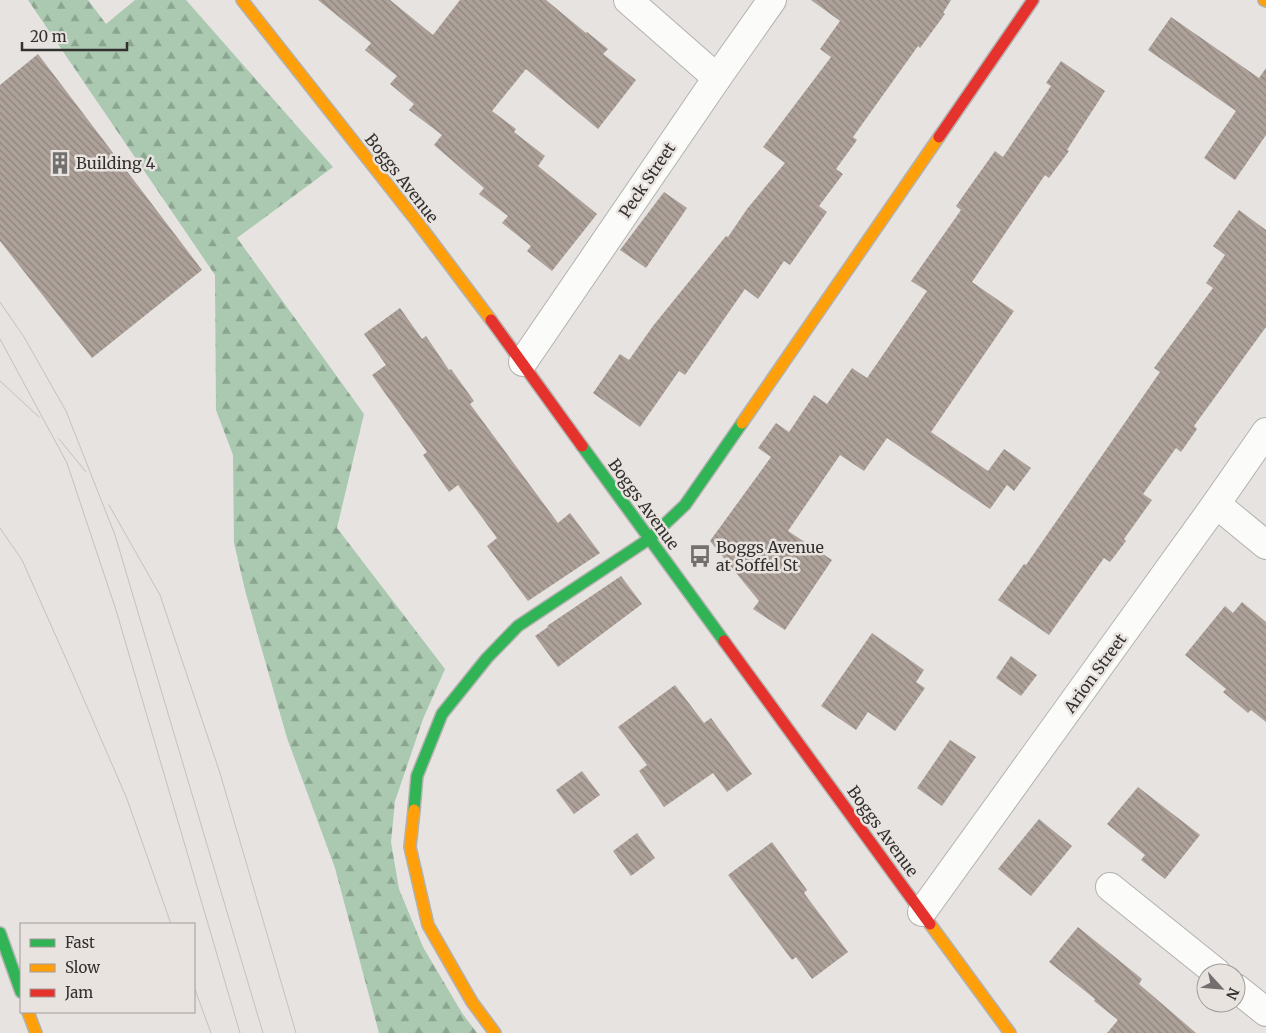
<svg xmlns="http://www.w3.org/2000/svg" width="1266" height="1033" font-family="Merriweather,serif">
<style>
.forest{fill:url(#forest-firs)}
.building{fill:url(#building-back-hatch)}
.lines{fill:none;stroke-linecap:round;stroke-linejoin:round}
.street-casing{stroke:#b3b2b0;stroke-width:30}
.fast-casing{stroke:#b3b2b0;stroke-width:14}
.slow-casing{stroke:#b3b2b0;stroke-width:14}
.jam-casing{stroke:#b3b2b0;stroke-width:14}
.street{stroke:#fbfbfa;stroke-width:28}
.fast{stroke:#30b455;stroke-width:11}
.slow{stroke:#ff9f0a;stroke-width:11}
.jam{stroke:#e5322d;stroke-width:11}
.tram{stroke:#c2c2c2;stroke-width:1}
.labels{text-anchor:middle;stroke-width:5;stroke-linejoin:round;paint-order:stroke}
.poi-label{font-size:16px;fill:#333130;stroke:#e8e3df;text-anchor:start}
.street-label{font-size:16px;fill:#333130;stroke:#e8e3df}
</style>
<defs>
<pattern id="forest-firs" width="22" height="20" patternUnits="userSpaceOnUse" patternTransform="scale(1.25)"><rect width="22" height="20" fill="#aac9b0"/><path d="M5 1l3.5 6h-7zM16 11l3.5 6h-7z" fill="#8ba490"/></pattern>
<pattern id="building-back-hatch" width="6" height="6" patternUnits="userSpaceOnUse" patternTransform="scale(1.25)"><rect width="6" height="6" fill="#ada199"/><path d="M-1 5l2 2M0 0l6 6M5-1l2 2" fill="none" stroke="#8d847d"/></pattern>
</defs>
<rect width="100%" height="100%" fill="#e6e3e1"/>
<polygon class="forest" points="28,0 88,0 106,24 135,0 186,0 333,167 237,238 364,414 337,528 445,669 423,719 395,801 391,842 399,889 423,947 462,1013 477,1033 379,1033 335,868 287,738 246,594 234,543 233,455 216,410 215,275"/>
<g class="building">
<polygon points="318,0 390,0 433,35 460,0 546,0 586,33 587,32 608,49 603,54 636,80 598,129 526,69 492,111 516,129 514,132 545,156 538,166 597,214 552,271 527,251 531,246 502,223 508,216 479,194 484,188 434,145 442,135 409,110 414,104 390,84 397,76 365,50 371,43"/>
<polygon points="811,0 951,0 943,13 945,14 920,48 918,46 853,137 857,140 836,169 843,174 819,206 827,212 790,265 784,261 758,299 745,289 685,375 679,371 640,427 593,393 620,354 629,360 653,326 726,236 728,237 747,209 785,163 763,147 831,57 820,49 840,21"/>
<polygon points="1171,17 1259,78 1266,68 1266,135 1235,180 1204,158 1236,111 1148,50"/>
<polygon points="38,54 202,270 92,358 0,241 0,85"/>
<polygon points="1061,61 1105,91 1067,150 1069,151 1049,178 1045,175 972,282 1014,311 931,432 988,471 1004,449 1031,468 1014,491 1007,485 990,509 887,438 864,471 840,455 788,531 832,560 785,630 753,609 759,601 710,541 771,457 758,448 776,423 789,432 814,395 827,404 852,368 867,378 927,291 911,281 961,210 956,206 995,151 1003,157 1051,86 1046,83"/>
<polygon points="664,192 687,208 646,268 620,250"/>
<polygon points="1239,210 1266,230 1266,327 1194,426 1197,429 1181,452 1176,448 1143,494 1152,500 1124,539 1126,541 1110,562 1104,558 1049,635 998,600 1024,564 1026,565 1160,372 1154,368 1213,288 1206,283 1225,255 1213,246"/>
<polygon points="400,308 422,339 426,336 449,370 451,369 474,401 470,404 558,523 570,513 600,553 528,601 487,546 497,538 458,485 449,492 423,455 427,452 372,375 386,365 364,334"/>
<polygon points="621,576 642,604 558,667 535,636 548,627 547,626"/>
<polygon points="1242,602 1266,622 1266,722 1251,710 1248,713 1223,692 1226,689 1185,655 1225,606 1233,613"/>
<polygon points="872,633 924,670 916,682 925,688 895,731 868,712 856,730 821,706"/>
<polygon points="1011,656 1037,675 1021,696 996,678"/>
<polygon points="675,685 704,723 711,718 752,774 727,792 713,773 664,807 639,771 647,765 618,727"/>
<polygon points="950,740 976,757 942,806 917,788"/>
<polygon points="582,771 600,795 574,814 556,790"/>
<polygon points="1138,787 1200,835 1165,879 1141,860 1145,855 1107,824"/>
<polygon points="1039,819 1072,846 1031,896 998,869"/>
<polygon points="637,833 655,858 631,876 613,851"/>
<polygon points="772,842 807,890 804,893 848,952 812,979 796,957 792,960 728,875"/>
<polygon points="1078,927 1142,979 1139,984 1196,1033 1107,1033 1118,1020 1094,1001 1095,999 1049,962"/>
</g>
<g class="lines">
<defs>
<g id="street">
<polyline points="628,0 717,78"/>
<polyline points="523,362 717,78 772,0"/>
<polyline points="1216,504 1266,545"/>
<polyline points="1110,887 1217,973"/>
<polyline points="922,912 1216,504 1266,432"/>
<polyline points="1236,988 1266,1012"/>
</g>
<g id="fast">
<polyline points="582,446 724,641"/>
<polyline points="414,810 417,776 442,714 487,658 518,626 649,539 685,505 742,423"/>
<polyline points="0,933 21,992"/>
</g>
<g id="slow">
<polyline points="242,0 418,223 491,320"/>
<polyline points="1264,0 1266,1"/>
<polyline points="742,423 939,137"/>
<polyline points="414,810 410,847 428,925 472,1002 495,1033"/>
<polyline points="930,924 1010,1033"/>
<polyline points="28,1012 36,1033"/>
</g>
<g id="jam">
<polyline points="939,137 1033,0"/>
<polyline points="491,320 582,446"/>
<polyline points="724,641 930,924"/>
</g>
</defs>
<use href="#street" class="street-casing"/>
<use href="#fast" class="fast-casing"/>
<use href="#slow" class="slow-casing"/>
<use href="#jam" class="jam-casing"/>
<use href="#street" class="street"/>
<use href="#fast" class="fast"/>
<use href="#slow" class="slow"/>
<use href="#jam" class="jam"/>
<g class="tram">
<polyline points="0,302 24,337 66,411 115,535 263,1033"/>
<polyline points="0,339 67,463 116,610 240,1033"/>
<polyline points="0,381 39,417"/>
<polyline points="59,439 86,472"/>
<polyline points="109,505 160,595 220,773 296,1033"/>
<polyline points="0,528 22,560 75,679 127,799 171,924"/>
<polyline points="194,987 211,1033"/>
</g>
</g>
<defs>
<symbol id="building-bare" viewBox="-9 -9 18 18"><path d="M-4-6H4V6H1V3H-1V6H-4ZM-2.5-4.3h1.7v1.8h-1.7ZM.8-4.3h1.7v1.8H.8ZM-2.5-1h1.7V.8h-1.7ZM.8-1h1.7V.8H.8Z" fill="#726f6e" stroke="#e8e3df" stroke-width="2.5" paint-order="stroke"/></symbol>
<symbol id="bus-bare" viewBox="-9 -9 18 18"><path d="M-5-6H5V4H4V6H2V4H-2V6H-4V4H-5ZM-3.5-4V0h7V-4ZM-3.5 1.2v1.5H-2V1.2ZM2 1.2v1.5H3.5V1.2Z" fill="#726f6e" stroke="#e8e3df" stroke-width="2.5" paint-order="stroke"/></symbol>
</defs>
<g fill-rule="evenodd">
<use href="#building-bare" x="44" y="147" width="32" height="32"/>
<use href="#bus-bare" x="684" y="540" width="32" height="32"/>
</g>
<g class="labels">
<g class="poi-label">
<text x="76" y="169">Building 4</text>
<text x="716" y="553">Boggs Avenue<tspan x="716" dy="18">at Soffel St</tspan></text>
</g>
<g class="street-label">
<text transform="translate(402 178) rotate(52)" y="6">Boggs Avenue</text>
<text transform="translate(647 180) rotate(-56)" y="6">Peck Street</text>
<text transform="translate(644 504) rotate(54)" y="6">Boggs Avenue</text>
<text transform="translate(1095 673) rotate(-54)" y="6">Arion Street</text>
<text transform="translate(883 831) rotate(54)" y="6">Boggs Avenue</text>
</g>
</g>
<rect x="20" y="923" width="175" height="90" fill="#e8e3df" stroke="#a09c99"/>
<rect x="30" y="939" width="25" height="8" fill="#30b455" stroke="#a09c99"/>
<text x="65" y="948" font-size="15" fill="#333130">Fast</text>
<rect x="30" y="964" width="25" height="8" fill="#ff9f0a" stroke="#a09c99"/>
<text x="65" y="973" font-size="15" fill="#333130">Slow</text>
<rect x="30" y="989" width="25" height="8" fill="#e5322d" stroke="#a09c99"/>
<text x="65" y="998" font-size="15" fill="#333130">Jam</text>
<g transform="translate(1221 988) rotate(116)"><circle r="24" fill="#e8e3df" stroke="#a09c99"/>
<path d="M0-4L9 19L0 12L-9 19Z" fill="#726f6e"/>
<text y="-8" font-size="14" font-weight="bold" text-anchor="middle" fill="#333130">N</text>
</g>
<path d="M22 42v8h105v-8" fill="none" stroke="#333130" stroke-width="2.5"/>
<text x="30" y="42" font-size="15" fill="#333130" stroke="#e8e3df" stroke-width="4" paint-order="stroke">20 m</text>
</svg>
